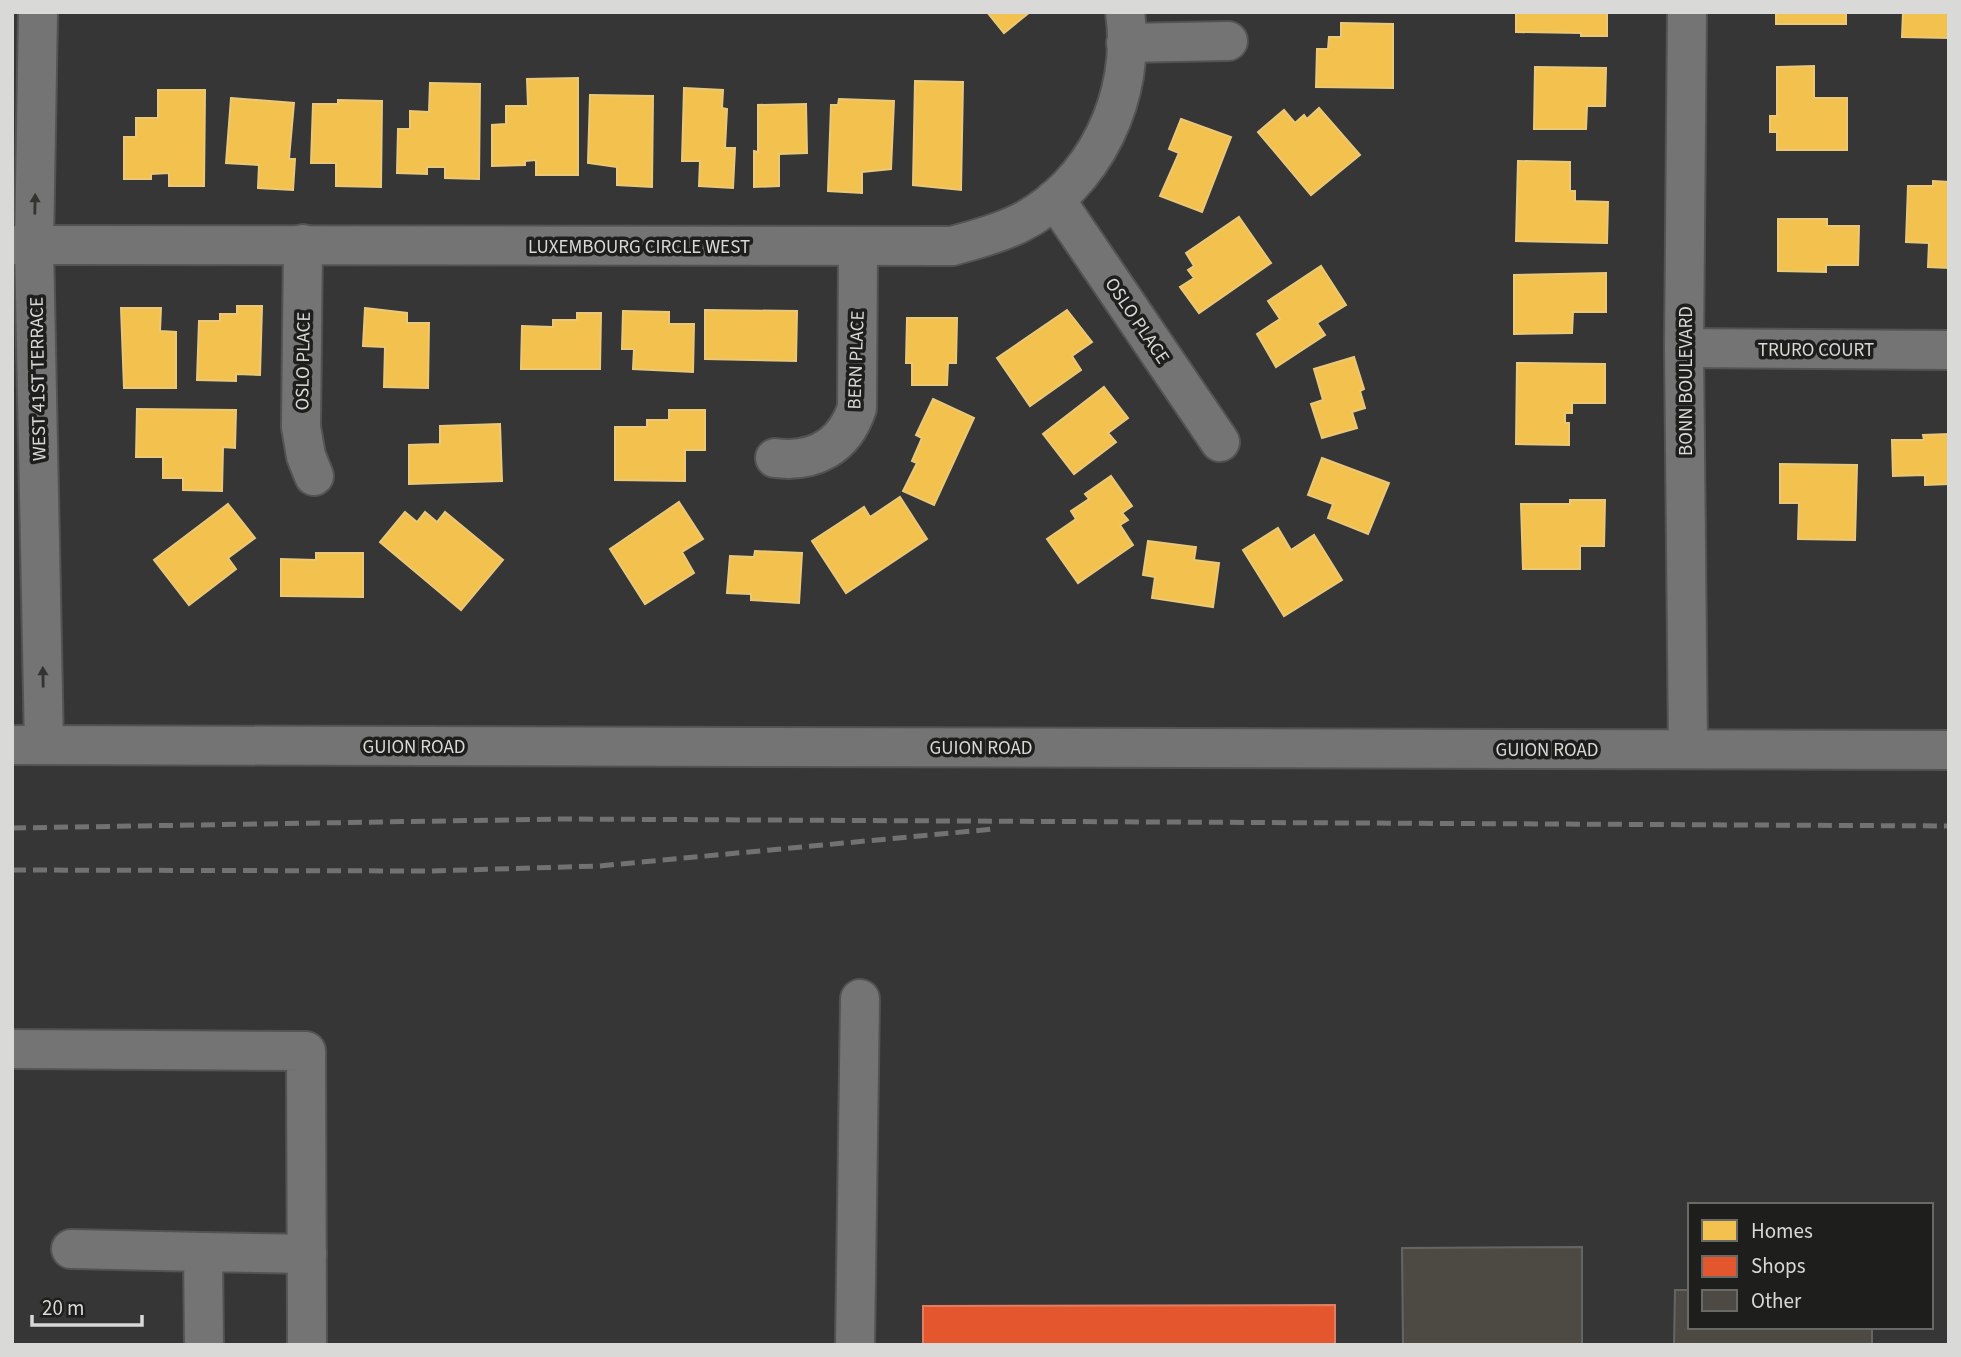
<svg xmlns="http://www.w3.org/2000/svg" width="1961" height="1357" font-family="'Source Sans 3',sans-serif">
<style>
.homes{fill:#f2c14e;stroke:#eac877;stroke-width:2}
.shops{fill:#e4572e;stroke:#e17e61;stroke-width:2}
.building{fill:#4d4a43;stroke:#656564;stroke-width:2}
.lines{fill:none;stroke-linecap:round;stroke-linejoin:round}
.minor-casing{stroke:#535353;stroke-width:42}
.minor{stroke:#737473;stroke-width:38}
.rail{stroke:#727272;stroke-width:5;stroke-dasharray:14 7;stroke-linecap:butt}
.oneway{fill:#333432}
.labels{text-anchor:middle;stroke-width:7;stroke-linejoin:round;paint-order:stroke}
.street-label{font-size:19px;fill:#d9d9d8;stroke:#1e1e1d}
</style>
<rect width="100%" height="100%" fill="#363636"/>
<g class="homes">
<polygon points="987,12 1030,12 1004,33"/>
<polygon points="1516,12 1607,12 1607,36 1581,36 1581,33 1516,32"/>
<rect x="1776" y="12" width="70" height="12"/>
<polygon points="1903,12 1949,12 1949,38 1902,37"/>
<polygon points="1341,23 1393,24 1393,88 1316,87 1317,49 1328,49 1329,37 1341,37"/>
<polygon points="1814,66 1814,98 1847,98 1847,150 1777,150 1777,132 1770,132 1770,116 1777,116 1777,67"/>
<polygon points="1535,67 1606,68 1605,106 1587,106 1586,129 1534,129"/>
<polygon points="578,78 578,175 536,175 536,160 525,161 525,165 492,166 492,125 506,124 506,106 528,106 527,79"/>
<polygon points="915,81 963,82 961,190 913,185"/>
<polygon points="430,83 480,84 479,179 445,178 445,167 427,167 427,174 397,173 398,129 410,129 410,111 429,112"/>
<polygon points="684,88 723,90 722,108 727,109 725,148 735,148 733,188 699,186 700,161 682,161"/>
<polygon points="158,90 205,90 204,186 169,186 169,173 151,174 151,179 124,179 124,137 136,137 136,118 158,118"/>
<polygon points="590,95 653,96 652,187 617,185 617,167 588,163"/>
<polygon points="231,98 294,103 289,159 295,159 293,190 258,188 259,165 226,163"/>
<polygon points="839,99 894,101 891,169 862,172 862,193 828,191 831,105 838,105"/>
<polygon points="338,100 382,101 381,187 336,186 336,163 311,163 313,104 338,104"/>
<polygon points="806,104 807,153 779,154 779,186 754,187 754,151 758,152 758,105"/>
<polygon points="1319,108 1360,155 1311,195 1258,132 1284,110 1295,123 1304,115 1307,119"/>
<polygon points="1181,119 1231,137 1202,212 1160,196 1179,153 1169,149"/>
<polygon points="1518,161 1570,162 1570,191 1575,191 1575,201 1608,202 1607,243 1516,241"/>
<polygon points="1933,181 1949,182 1949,268 1928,267 1929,243 1906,242 1908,186 1933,186"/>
<polygon points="1239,217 1271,263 1199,313 1180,287 1194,278 1188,270 1194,266 1186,253"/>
<polygon points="1778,219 1827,219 1827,226 1859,226 1858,265 1826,265 1826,272 1778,271"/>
<polygon points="1321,266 1346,305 1317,323 1325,335 1276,367 1257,334 1280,319 1268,301"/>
<polygon points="1606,273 1606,312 1573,312 1572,333 1514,334 1514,275"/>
<polygon points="237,306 262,306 260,375 236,374 236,381 197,380 199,321 220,321 220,314 237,314"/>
<polygon points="121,308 161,308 160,331 176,332 176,388 124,388"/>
<polygon points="365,308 407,313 407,323 429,323 428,388 384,387 385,347 363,346"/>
<polygon points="705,310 797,311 796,361 705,359"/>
<polygon points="1067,310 1092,342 1072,356 1081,370 1030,406 997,358"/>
<polygon points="623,311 669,312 669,324 694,324 693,372 633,369 634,349 622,349"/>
<polygon points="577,313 601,313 600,369 521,369 522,326 553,327 553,320 577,320"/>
<polygon points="907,318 957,318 956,363 948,363 947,385 912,385 912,363 906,363"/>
<polygon points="1354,357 1364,389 1360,391 1365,408 1352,412 1357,428 1322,438 1311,404 1323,400 1314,369"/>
<polygon points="1517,363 1605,364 1605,403 1572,403 1572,413 1565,413 1565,423 1569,423 1569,445 1516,444"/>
<polygon points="1104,387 1128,418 1108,433 1116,442 1074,474 1043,434"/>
<polygon points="933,399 974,418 934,505 903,491 917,463 912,461 922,438 916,435"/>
<polygon points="137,409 236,410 235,448 223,447 222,491 183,490 183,478 163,478 163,457 136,457"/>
<polygon points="669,410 705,410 705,450 685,450 685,481 615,480 615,427 647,427 647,420 669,420"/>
<polygon points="500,424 502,481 409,484 409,445 440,444 440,426"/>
<polygon points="1949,434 1949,484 1925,485 1925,475 1893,476 1892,440 1924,440 1923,435"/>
<polygon points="1322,458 1389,483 1368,534 1328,518 1333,504 1308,495"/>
<polygon points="1780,464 1857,465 1855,540 1798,539 1799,503 1780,503"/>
<polygon points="1111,476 1132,506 1122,513 1128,520 1120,525 1133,545 1078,583 1047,539 1076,519 1071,511 1089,499 1085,494"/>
<polygon points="900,497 927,539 846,593 812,541 864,507 870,517"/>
<polygon points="1570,500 1605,500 1604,546 1580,546 1580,569 1523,569 1521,504 1570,504"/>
<polygon points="679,502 703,539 682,552 694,573 645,604 610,549"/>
<polygon points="228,504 255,538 228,558 236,569 189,605 154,560"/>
<polygon points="405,512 417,522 425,512 437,522 445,512 503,560 461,610 380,542"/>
<polygon points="1278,528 1291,550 1314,535 1342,580 1284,616 1243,550"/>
<polygon points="1148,541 1196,547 1194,560 1219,563 1213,607 1152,598 1155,577 1143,575"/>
<polygon points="755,551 802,553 799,603 751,600 751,594 727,593 730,556 754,557"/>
<polygon points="316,553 363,553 363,597 281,596 281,559 316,560"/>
</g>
<polygon class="shops" points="1335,1305 1335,1345 923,1345 923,1306"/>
<g class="building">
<polygon points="1582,1247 1582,1345 1403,1345 1402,1248"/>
<polygon points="1675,1290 1690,1290 1690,1327 1872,1327 1872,1345 1674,1345"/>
</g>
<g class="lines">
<defs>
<g id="minor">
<polyline points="38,12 34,245 44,745"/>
<polyline points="1687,12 1684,348 1688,749"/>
<polyline points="1126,43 1228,41"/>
<polyline points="1055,199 1220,442"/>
<polyline points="303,244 301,427 306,456 314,476"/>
<path d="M 12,245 L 952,246 C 975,240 997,234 1018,224 C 1095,186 1137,95 1125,12"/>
<polyline points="1684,348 1949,350"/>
<path d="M 775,458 C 814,463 844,447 857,408 L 858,248"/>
<polyline points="12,745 1949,750"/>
<polyline points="12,1049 306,1051 307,1345"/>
<polyline points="71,1249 203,1252"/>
<polyline points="204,1345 203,1252 307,1254"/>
<polyline points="855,1345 860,999"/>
</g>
</defs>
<use href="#minor" class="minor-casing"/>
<use href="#minor" class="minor"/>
<g class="rail">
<polyline points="12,828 564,819 1949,826"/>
<polyline points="12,870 429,871 599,866 994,829"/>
</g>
</g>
<defs><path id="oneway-solid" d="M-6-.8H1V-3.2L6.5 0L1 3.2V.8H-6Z" transform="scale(1.75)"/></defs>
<g class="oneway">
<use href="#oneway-solid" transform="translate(35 204) rotate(-89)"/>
<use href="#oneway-solid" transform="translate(43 677) rotate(-91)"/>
</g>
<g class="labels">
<g class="street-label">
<text x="639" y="253">LUXEMBOURG CIRCLE WEST</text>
<text transform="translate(1138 320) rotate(56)" y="7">OSLO PLACE</text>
<text x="1816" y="356">TRURO COURT</text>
<text transform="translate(855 360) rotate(-88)" y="7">BERN PLACE</text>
<text transform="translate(302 361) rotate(-89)" y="7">OSLO PLACE</text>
<text transform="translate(37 379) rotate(-91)" y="7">WEST 41ST TERRACE</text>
<text transform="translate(1685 381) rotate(-90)" y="7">BONN BOULEVARD</text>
<text x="414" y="753">GUION ROAD</text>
<text x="981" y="754">GUION ROAD</text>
<text x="1547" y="756">GUION ROAD</text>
</g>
</g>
<rect width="1961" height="1357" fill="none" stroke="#d9d9d8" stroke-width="28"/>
<rect x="1688" y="1203" width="245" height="126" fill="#1e1e1d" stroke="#696968" stroke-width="2"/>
<rect x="1702" y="1220" width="35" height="21" fill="#f2c14e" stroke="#696968" stroke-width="2"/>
<text x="1751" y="1238" font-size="21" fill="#d9d9d8">Homes</text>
<rect x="1702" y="1256" width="35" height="21" fill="#e4572e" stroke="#696968" stroke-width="2"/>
<text x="1751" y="1273" font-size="21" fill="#d9d9d8">Shops</text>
<rect x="1702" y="1290" width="35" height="21" fill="#4d4a43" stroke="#696968" stroke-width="2"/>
<text x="1751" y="1308" font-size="21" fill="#d9d9d8">Other</text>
<path d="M32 1315v10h110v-10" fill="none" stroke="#d9d9d8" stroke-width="3.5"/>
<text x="42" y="1315" font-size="21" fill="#d9d9d8" stroke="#1e1e1d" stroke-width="5" paint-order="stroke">20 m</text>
</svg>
